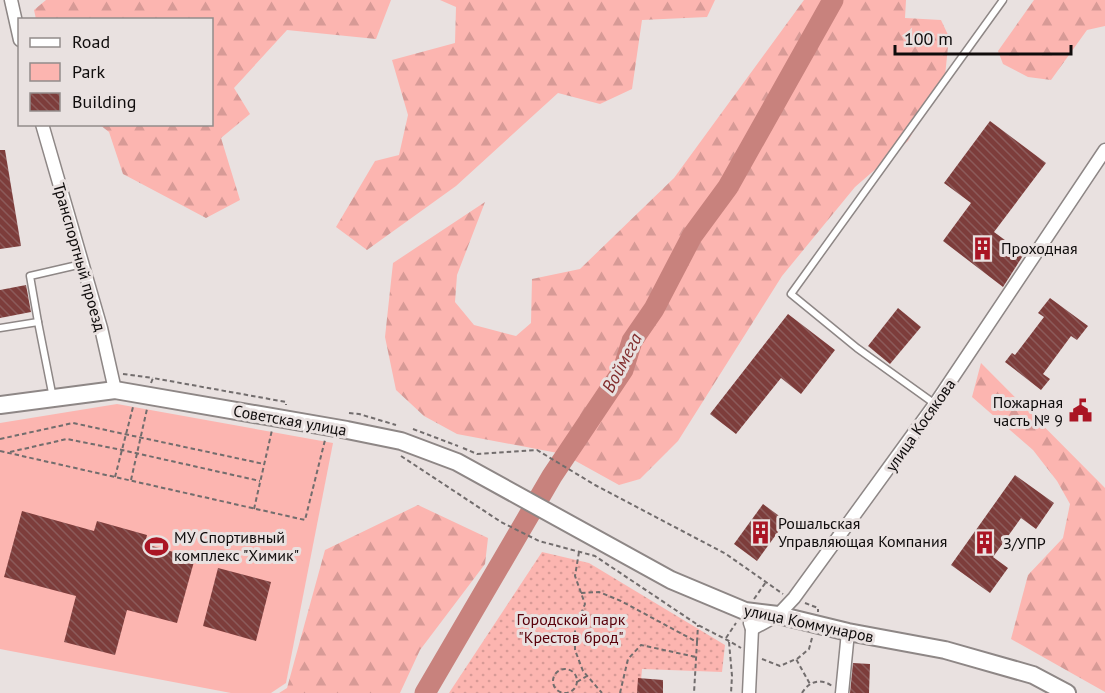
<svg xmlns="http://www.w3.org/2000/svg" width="1105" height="693" font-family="'PT Sans',sans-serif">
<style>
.green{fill:url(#green-dots)}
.forest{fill:url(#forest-firs)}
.pitch{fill:#fcb5b0}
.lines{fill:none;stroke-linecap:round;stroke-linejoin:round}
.river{stroke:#c8827d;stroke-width:21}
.building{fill:url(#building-back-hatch)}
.lane-casing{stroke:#8e8786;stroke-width:9}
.street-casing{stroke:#8e8786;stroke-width:15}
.secondary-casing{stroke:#8e8786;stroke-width:20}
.path{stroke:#726d6d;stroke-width:2;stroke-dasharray:4.5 3;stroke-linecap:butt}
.lane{stroke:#fff;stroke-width:6}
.street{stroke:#fff;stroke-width:12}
.secondary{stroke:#fff;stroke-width:16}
.labels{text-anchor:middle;stroke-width:6;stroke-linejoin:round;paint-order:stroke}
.poi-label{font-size:16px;fill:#0f0c0c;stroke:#e9e1e0;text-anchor:start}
.street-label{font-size:16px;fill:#0f0c0c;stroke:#e9e1e0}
.park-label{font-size:16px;fill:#58000a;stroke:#e9e1e0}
.water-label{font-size:18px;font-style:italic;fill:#822d2d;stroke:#e9e1e0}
</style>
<defs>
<pattern id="green-dots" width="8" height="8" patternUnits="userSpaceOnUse" patternTransform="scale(1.5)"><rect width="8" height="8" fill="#fcb5b0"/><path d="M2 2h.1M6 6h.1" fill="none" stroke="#d79a96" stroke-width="1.8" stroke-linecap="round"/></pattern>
<pattern id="forest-firs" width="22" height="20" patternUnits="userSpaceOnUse" patternTransform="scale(1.5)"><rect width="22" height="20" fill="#fcb5b0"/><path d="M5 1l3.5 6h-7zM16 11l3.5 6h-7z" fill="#d79a96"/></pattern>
<pattern id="building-back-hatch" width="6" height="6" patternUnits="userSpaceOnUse" patternTransform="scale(1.5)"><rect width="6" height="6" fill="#7d3d3b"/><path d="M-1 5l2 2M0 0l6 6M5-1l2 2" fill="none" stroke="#8c5b5a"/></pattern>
</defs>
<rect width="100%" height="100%" fill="#e9e1e0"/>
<polygon class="green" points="542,552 589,563 725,645 722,672 642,669 640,693 449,693"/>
<g class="forest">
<polygon points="46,0 391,0 376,39 287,30 234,88 250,114 221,138 240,200 206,218 123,174 109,132 100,125 212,124 212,20 36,19 34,10"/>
<polygon points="440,0 715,0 707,17 642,20 632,89 600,104 558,93 456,186 367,250 336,227 375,161 399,155 408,115 392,60 455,43 456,7"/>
<polygon points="804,0 906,0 905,18 941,20 949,37 945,76 908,141 855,187 782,276 678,441 640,479 619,485 563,454 457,434 424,416 396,390 385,337 393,263 485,202 457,275 455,302 474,325 516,336 531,323 532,279 580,269 674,178"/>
<polygon points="1034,0 1105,0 1105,26 1087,30 1051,80 1028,77 1003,64 998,51"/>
<polygon points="981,363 1105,488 1105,692 1011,639 1028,575 1063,538 1070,504 1057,481 1033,450 972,397"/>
<polygon points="418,505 488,538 485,564 420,650 400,693 279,693 287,688 325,550"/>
</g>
<polygon class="pitch" points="117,404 333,443 286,683 271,693 231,693 0,649 0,423"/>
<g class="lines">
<polyline class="river" points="425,693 552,476 623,370 632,341 654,309 692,236 728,187 833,0"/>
</g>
<g class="building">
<polygon points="990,121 1046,163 994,232 1024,254 1003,287 943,241 971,203 944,183"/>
<polygon points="0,150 5,150 21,246 0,249"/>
<polygon points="26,285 31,312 0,318 0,290"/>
<polygon points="1050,298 1088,326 1077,340 1071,336 1043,374 1050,379 1041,390 1005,362 1012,353 1015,355 1044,317 1038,313"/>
<polygon points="898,308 921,327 890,364 868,346"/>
<polygon points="788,314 835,350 801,394 781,378 736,434 710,414"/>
<polygon points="1015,475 1054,503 1036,529 1021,518 993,557 1008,568 990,593 951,565"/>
<polygon points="763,504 786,521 757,561 734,544"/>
<polygon points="22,511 94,531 97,521 147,535 145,544 195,558 177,623 127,610 115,655 64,642 76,596 4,577"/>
<polygon points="218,568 271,582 256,641 203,626"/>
<polygon points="853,663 870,664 869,693 850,693"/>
<polygon points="638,678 663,680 663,693 637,693"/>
</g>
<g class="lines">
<defs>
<g id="lane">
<polyline points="38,322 30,276 82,264"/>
<polyline points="0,328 38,322 53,398"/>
<polyline points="935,404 857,348 791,294 1003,0"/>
</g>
<g id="street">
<polyline points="11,0 20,40"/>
<polyline points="42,124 101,328 115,390"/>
<polyline points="752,629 778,615 794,598 935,404 1105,150"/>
<polyline points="749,693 752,629 750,623"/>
<polyline points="842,693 848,632"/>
</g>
<polyline id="secondary" points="0,405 115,390 347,430 401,441 457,462 671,580 745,611 778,615 848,632 945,650 1033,675 1067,693"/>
</defs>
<use href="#lane" class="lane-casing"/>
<use href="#street" class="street-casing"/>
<use href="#secondary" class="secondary-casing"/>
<g class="path">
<polyline points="123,374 153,378"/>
<polyline points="151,383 153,378 286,402 286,405"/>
<polyline points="349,413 359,414 396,425"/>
<polyline points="413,429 458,446"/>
<polyline points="0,439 73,423 264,464"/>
<polyline points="463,448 477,454 537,450 595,485 726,554 783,594"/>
<polyline points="0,451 305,520 325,440"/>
<polyline points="10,452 67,439 122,450 260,481"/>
<polyline points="401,456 501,522 539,541 595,556 698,625 729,641 741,648"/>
<polyline points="115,477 133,407"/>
<polyline points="131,480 147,409"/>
<polyline points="254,509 272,430"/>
<polyline points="579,552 575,576 585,604 575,629 575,650 583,671 602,693"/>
<polyline points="581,593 599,592 621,601 697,642 694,693"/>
<polyline points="754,599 766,582"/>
<polyline points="805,603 818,608 818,612"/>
<polyline points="726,638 736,623"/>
<polyline points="697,642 698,625"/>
<polyline points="729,642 732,676 731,693"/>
<polyline points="762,659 780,666 796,659 810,684"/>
<polyline points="797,659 809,649 812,638"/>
<circle cx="565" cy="681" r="12"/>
<polyline points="577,682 587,676"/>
<polyline points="620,693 628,659 641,645 696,657"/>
<path d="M 802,693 C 809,681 821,678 832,686"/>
</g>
<use href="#lane" class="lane"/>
<use href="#street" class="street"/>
<use href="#secondary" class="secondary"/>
</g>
<defs>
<symbol id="building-bare" viewBox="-9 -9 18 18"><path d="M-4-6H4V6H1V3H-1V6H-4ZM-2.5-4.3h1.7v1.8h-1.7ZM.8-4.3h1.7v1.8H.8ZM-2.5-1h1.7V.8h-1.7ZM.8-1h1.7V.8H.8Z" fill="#aa1524" stroke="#e9e1e0" stroke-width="2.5" paint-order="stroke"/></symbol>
<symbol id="civic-bare" viewBox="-9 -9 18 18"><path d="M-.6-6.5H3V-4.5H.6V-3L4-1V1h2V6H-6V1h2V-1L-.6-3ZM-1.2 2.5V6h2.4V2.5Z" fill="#aa1524" stroke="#e9e1e0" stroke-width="2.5" paint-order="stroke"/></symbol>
<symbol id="stadium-bare" viewBox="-9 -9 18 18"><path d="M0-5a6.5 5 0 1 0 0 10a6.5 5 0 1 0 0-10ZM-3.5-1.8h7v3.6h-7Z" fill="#aa1524" stroke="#e9e1e0" stroke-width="2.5" paint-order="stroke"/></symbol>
</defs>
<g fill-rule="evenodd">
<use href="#building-bare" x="966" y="232" width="33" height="33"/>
<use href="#civic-bare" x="1064" y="394" width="33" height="33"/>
<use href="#building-bare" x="744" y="516" width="33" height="33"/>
<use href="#building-bare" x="968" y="526" width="33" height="33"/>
<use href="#stadium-bare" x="140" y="530" width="33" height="33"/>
</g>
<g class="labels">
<g class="poi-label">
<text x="1001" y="254">Проходная</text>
<text x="1063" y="408" text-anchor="end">Пожарная<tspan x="1063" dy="18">часть № 9</tspan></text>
<text x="778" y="529">Рошальская<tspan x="778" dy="18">Управляющая Компания</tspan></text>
<text x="174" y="543">МУ Спортивный<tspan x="174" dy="18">комплекс "Химик"</tspan></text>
<text x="1003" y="549">З/УПР</text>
</g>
<g class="street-label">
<text transform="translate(80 257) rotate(74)" y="6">Транспортный проезд</text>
<text transform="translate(290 420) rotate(10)" y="6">Советская улица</text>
<text transform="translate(920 425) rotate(-55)" y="6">улица Косякова</text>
<text transform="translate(809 623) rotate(12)" y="6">улица Коммунаров</text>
</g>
<g class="park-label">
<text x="571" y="625">Городской парк<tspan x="571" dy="18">"Крестов брод"</tspan></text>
</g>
<g class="water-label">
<text transform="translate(622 363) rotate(-62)" y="6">Воймега</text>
</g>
</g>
<rect x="18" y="18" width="195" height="108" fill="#e9e1e0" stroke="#928c8b" stroke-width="1.5"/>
<rect x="30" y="38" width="30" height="9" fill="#ffffff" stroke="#928c8b" stroke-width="1.5"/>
<text x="72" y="48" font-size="18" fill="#0f0c0c">Road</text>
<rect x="30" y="63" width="30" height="18" fill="#fcb5b0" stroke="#928c8b" stroke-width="1.5"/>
<text x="72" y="78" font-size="18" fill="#0f0c0c">Park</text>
<rect x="30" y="93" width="30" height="18" fill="url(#building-back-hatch)" stroke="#928c8b" stroke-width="1.5"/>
<text x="72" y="108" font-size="18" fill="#0f0c0c">Building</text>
<path d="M895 45v9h176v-9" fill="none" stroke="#0f0c0c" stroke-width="3"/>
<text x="904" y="45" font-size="18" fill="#0f0c0c" stroke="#e9e1e0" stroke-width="4.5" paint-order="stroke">100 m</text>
</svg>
